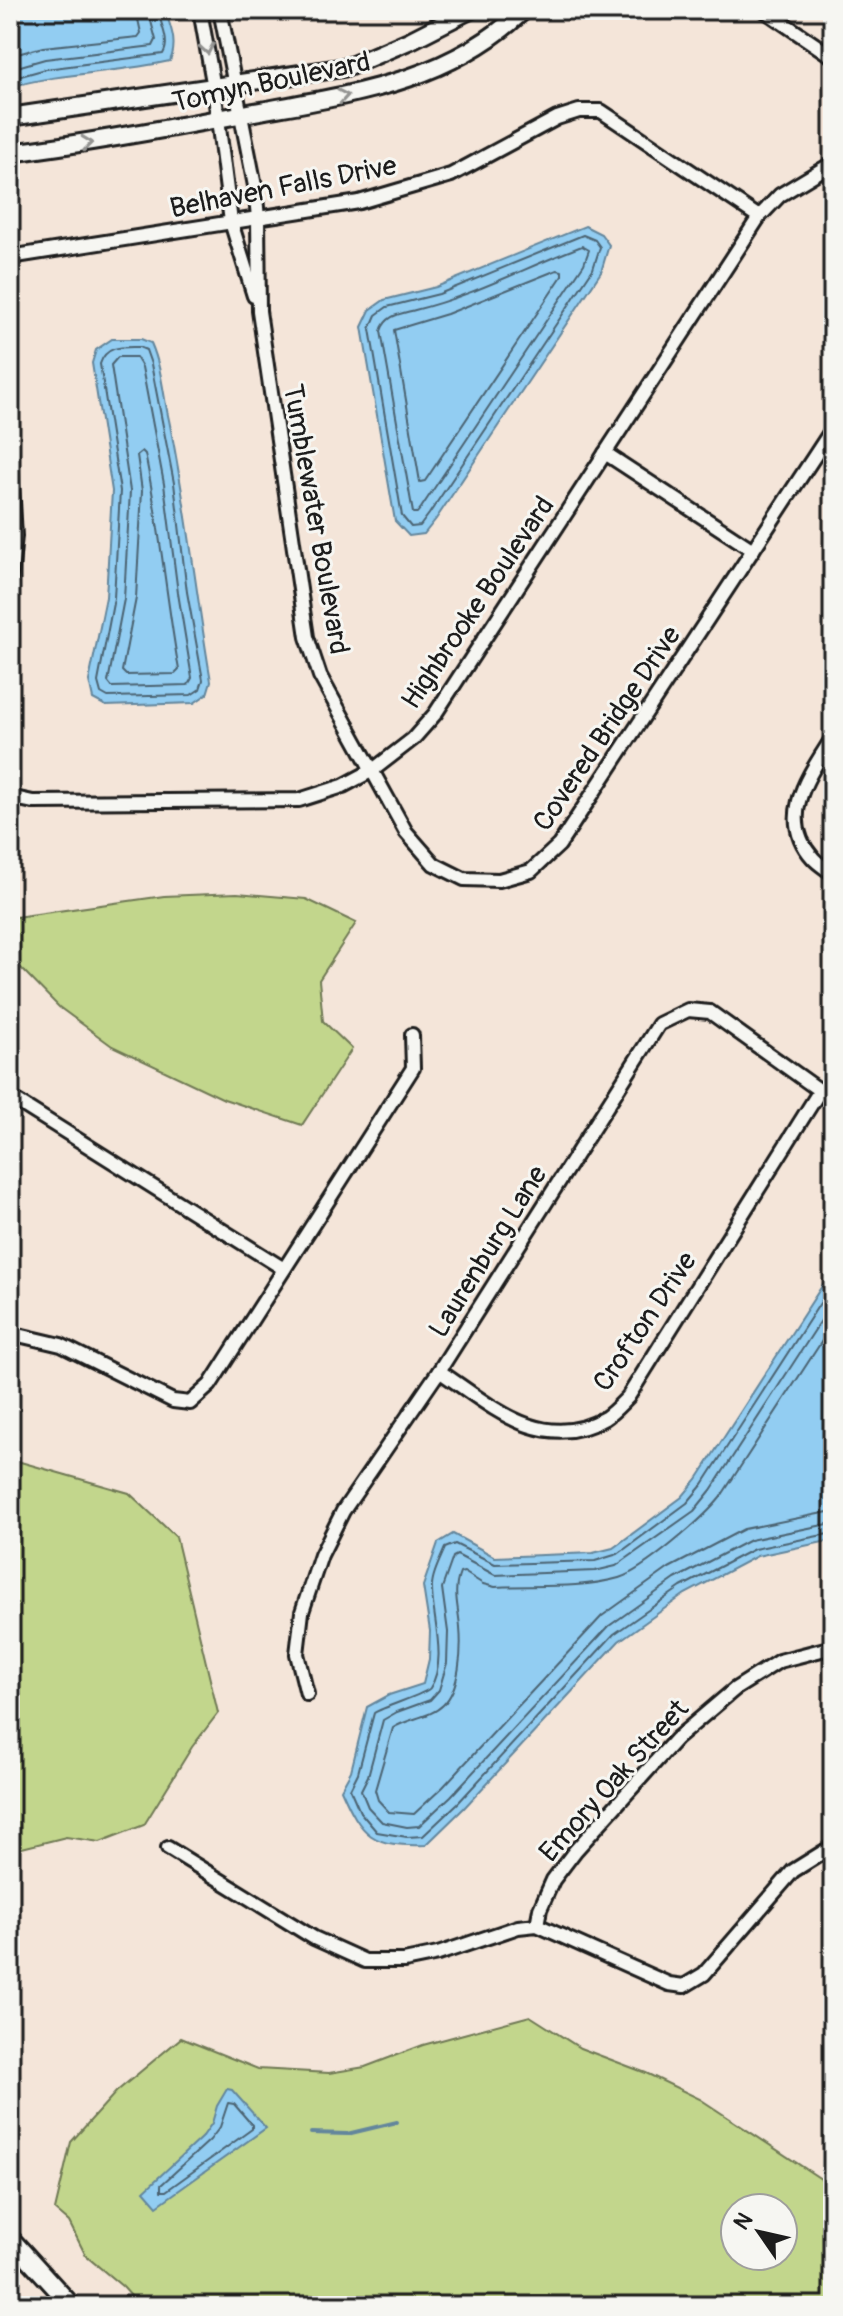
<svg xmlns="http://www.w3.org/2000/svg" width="843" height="2316" font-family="Pangolin,sans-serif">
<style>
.green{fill:#c2d68c;stroke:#6f7954;stroke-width:2;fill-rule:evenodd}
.water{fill:#92cdf2;stroke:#63869c;stroke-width:2}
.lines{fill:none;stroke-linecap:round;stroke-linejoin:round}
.shore{stroke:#4b6372;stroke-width:2}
.stream{stroke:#63869c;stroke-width:4}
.minor-casing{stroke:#1c1c1c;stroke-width:18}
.tertiary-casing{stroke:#1c1c1c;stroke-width:22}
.minor{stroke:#f6f6f2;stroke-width:12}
.tertiary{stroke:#f6f6f2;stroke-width:16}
.oneway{stroke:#949492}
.labels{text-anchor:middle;stroke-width:6;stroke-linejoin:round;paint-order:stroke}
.street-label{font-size:28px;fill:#1c1c1c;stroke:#f6f6f2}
</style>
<rect width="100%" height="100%" fill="#f4e5d9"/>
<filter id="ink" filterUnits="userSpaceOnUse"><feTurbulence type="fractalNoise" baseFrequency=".0125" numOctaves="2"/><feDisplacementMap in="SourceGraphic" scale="16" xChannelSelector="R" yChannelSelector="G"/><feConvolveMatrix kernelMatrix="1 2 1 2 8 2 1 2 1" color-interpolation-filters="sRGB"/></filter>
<g filter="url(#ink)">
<g class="green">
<polygon points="237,893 306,899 356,923 319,980 323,1021 352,1049 302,1125 224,1099 112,1046 59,1007 18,965 10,963 10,941 16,917 164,896"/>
<polygon points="10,1459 129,1493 176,1537 218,1713 192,1747 144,1825 100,1842 66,1837 10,1851"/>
<path d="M 530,2016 L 580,2048 L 646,2073 L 700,2099 L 833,2187 L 833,2306 L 140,2306 L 123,2287 L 86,2256 L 69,2222 L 55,2210 L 71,2142 L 116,2092 L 181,2038 L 258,2069 L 329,2073 L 365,2067 L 423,2045 ZM 735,2208 L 783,2208 L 783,2256 L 735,2256 Z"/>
</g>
<g class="water">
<path d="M 10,10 L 165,10 C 171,28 178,43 170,61 C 116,73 64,72 10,87 Z"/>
<polygon points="585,226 601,234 609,245 601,272 436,519 424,534 409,536 395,521 362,327 370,310 384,300 436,287"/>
<path d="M 112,339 L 141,339 L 151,343 C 162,368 163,394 169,420 C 187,507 196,594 211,681 L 207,694 L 194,703 L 106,706 L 93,699 L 89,681 L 106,597 L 112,491 L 92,363 L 96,350 Z"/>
<path d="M 833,1269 L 833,1540 L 757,1556 L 685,1594 L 619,1641 L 464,1808 L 426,1845 C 372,1847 362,1837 341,1789 L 351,1771 L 367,1707 L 389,1695 L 423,1684 L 429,1659 L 430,1631 L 423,1586 L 438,1543 L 453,1534 L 495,1557 L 593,1553 L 613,1548 L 682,1497 L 697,1479 Z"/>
<polygon points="227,2089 232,2090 266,2128 157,2206 144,2191 203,2136 212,2123 217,2106"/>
</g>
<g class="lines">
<g class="shore">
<polyline points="10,56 43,47 138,37 141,33 136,10"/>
<polyline points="10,69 45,59 153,46 156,40 148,10"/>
<path d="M 10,79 L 46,69 L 163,54 C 171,41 160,24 158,10"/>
<polygon points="583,235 595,240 600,247 593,269 429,514 420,526 411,527 402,516 370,329 376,315 387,307 439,294"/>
<path d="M 582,246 L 589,250 L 584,264 L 421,508 L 417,513 L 413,513 L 381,331 C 386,315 400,314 415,310 C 473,296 526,267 582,246 Z"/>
<polygon points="557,270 562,271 562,276 425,481 420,482 394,330 447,314"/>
<path d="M 139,347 L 146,350 L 151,364 L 174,483 L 187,592 L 203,680 L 200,689 L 191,695 L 108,697 L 101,693 L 98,682 L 114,598 L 120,491 L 100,364 C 106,345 123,347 139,347 Z"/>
<polygon points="118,357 136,357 142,367 164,484 178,593 192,678 188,685 112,687 108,682 124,599 130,491 111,365"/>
<path d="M 142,451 L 145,454 C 160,525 166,598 179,670 L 175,674 L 126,675 L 122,671 L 136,598 L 142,491 L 137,455 Z"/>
<path d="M 833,1283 L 703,1484 L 687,1503 L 618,1554 L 595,1561 L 495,1564 L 455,1544 L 445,1548 C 440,1560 431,1577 432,1589 C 432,1618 448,1660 430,1688 C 426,1694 385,1706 374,1713 L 358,1773 L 350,1789 L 360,1812 L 377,1832 L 407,1837 L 423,1836 L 458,1803 L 614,1634 L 681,1587 L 754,1549 L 833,1533"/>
<polyline points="833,1302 711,1490 694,1511 616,1566 595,1571 495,1575 457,1555 453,1557 442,1588 448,1632 447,1663 439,1690 430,1700 397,1712 383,1720 368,1776 361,1790 368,1807 382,1822 407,1827 419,1826 451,1796 609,1626 675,1579 750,1540 833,1523"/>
<path d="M 833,1324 L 720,1498 C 703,1519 643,1571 619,1578 C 580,1589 535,1585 495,1587 L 483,1584 L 464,1572 L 460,1573 C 452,1593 459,1608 460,1628 C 462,1650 460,1689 443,1705 C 430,1718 408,1718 393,1728 L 375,1790 L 378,1800 L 389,1812 L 414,1814 L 443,1787 L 602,1616 L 669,1568 L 744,1529 L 833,1511"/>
<polygon points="228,2103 234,2104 252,2125 252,2129 166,2191 161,2191 161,2185 210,2140 220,2127"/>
</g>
<polyline class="stream" points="311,2133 347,2134 397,2122"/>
<defs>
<g id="minor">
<polyline points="200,10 214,88 231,222 254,296"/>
<polyline points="220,10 255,186 258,218 259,311 307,637 320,676 406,832 434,864 464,879 499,880 531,871 559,845 833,428"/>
<polyline points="764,10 833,57"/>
<polyline points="10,257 359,202 451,175 557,118 579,111 601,111 759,217"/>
<polyline points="10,451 15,536 10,583"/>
<polyline points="605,453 753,550"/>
<path d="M 833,737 C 810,774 776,817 813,858 C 818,864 827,869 833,874"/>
<polyline points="10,797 33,802 299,800 343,786 373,770 413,739 435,714 759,217 780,195 833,163"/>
<polyline points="10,1097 284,1269"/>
<polyline points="10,1333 61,1345 173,1401 190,1403 210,1385 413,1068 412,1035"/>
<path d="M 439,1371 C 489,1404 542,1455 605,1418 C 613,1413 621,1404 628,1397 L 819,1092"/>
<polyline points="307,1694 297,1654 302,1612 321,1555 343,1511 439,1371 659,1024 688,1010 710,1012 833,1100"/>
<polyline points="168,1848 314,1938 365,1961 404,1961 438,1954 518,1927 537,1925 669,1984 684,1986 704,1974 793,1871 833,1846"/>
<polyline points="537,1925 540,1909 553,1880 575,1851 676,1739 735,1689 779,1661 833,1647"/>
</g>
<g id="tertiary">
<polyline points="10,117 348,67 411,40 470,10"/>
<path d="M 10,153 C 89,143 166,129 244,114 C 346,95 445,85 524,10"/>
<polyline points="10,2238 72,2306"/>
</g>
</defs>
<use href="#minor" class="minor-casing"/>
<use href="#tertiary" class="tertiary-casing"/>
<use href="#minor" class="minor"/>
<use href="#tertiary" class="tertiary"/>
</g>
<defs><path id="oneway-chevron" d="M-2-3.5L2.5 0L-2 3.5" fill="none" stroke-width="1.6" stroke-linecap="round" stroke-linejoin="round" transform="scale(2)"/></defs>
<g class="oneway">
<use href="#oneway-chevron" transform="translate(207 49) rotate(80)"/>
<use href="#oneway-chevron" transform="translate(343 96) rotate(-10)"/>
<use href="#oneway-chevron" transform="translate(87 143) rotate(-7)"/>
</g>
</g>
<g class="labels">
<g class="street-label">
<text transform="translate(271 81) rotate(-12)" y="10">Tomyn Boulevard</text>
<text transform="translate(283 186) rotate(-11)" y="10">Belhaven Falls Drive</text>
<text transform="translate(317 519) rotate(80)" y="10">Tumblewater Boulevard</text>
<text transform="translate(477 602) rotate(-56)" y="10">Highbrooke Boulevard</text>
<text transform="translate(606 728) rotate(-56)" y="10">Covered Bridge Drive</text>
<text transform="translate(487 1251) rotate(-58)" y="10">Laurenburg Lane</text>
<text transform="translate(644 1321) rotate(-56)" y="10">Crofton Drive</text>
<text transform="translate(613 1780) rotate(-48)" y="10">Emory Oak Street</text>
</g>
</g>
<rect width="843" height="2316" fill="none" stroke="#f6f6f2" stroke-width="40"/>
<rect x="20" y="20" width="803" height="2276" fill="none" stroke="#1c1c1c" stroke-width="3" filter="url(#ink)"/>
<g transform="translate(759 2232) rotate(304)"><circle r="38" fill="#f6f6f2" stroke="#9f9f9c" stroke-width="2"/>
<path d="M0-6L14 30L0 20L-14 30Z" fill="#1c1c1c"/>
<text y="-12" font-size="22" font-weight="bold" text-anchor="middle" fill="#1c1c1c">N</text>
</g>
</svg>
